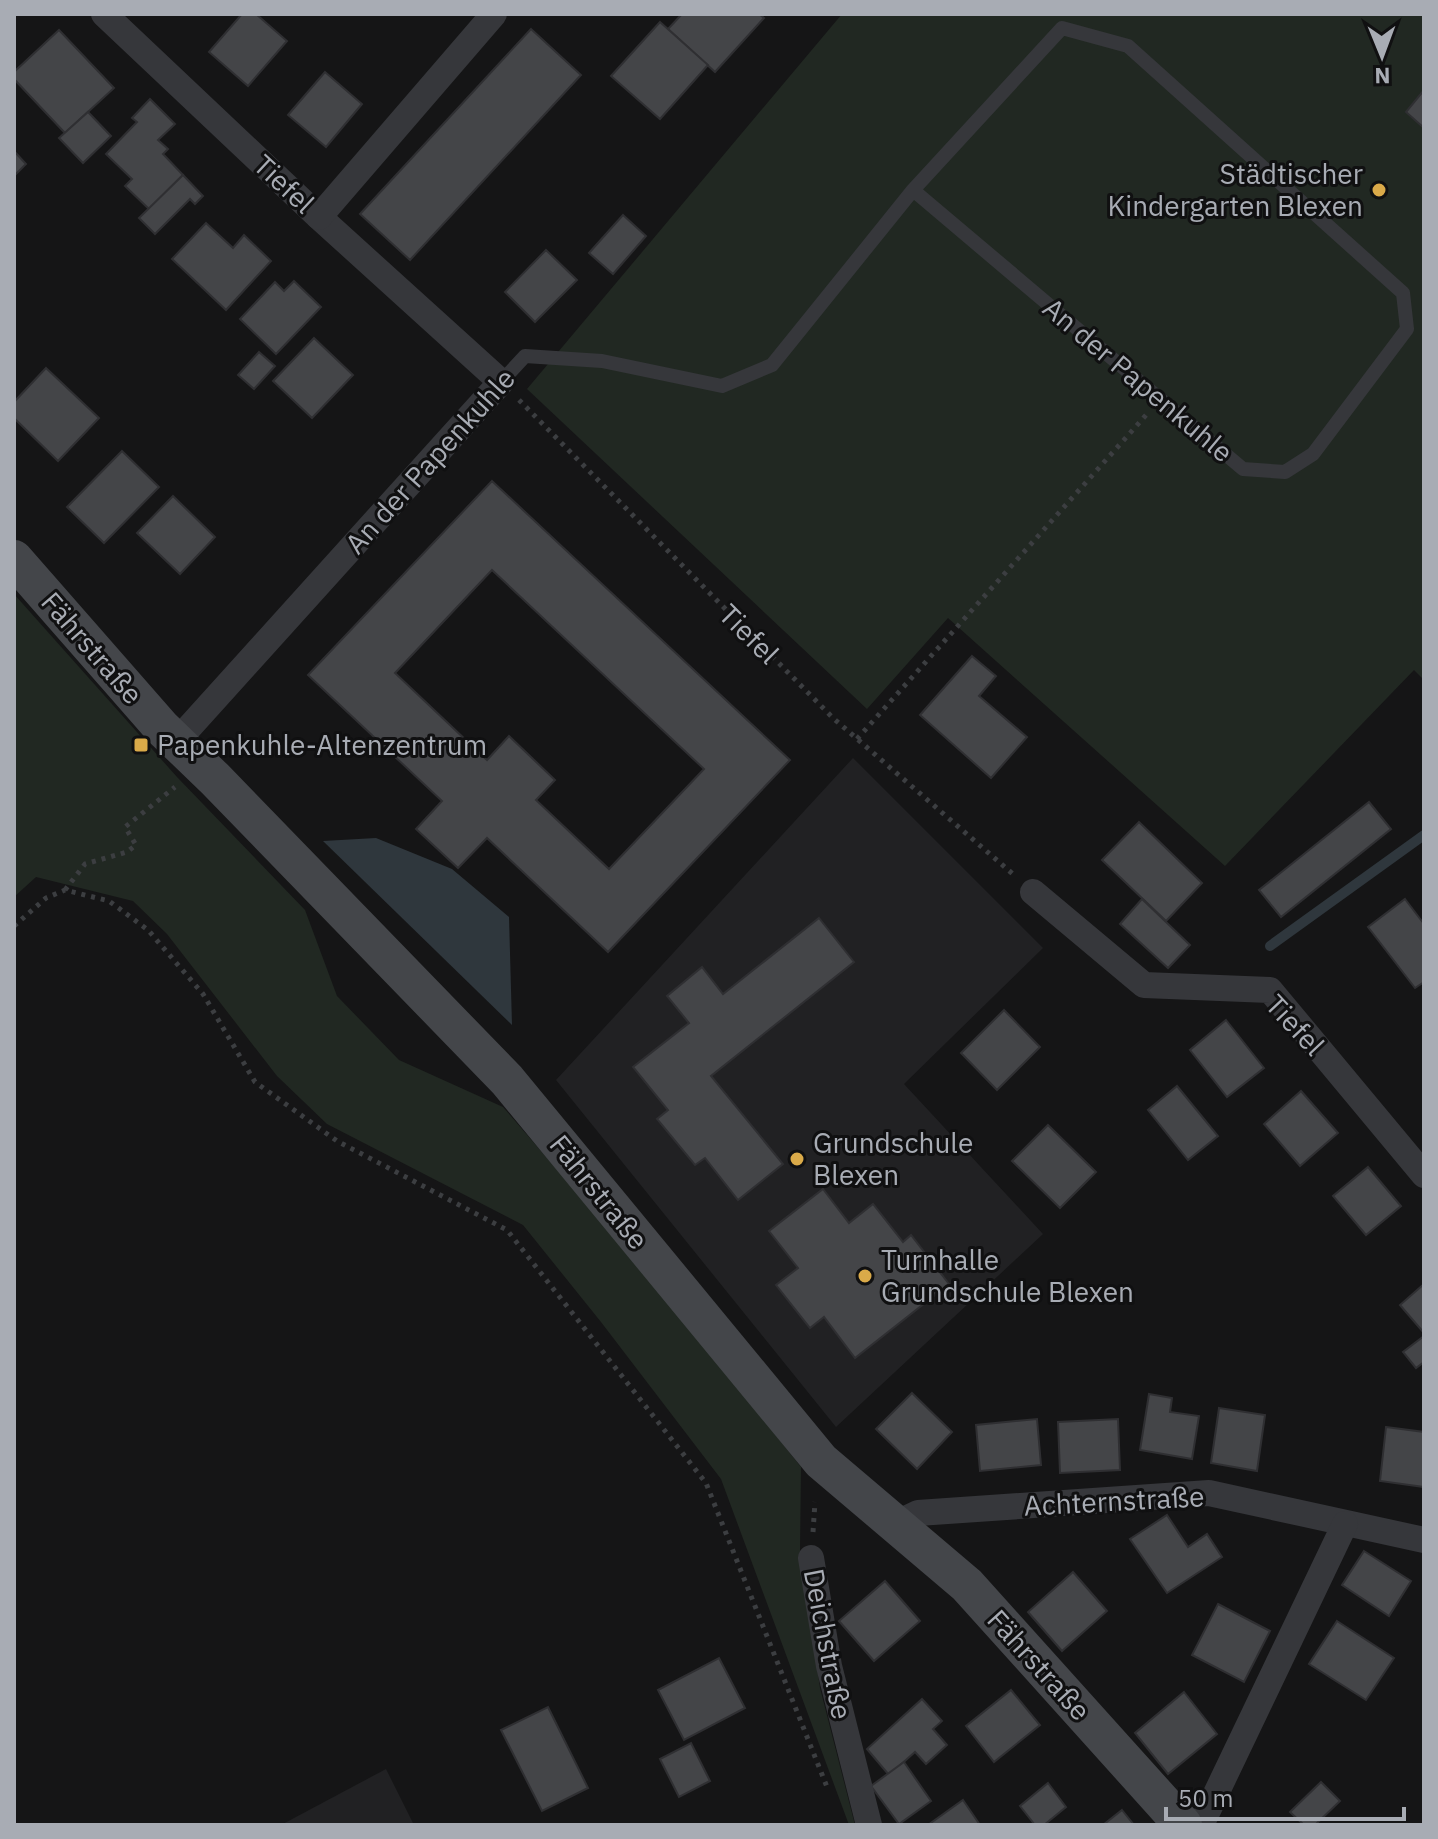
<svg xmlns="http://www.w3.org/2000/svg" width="1438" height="1839" font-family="'IBM Plex Sans',sans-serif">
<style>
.built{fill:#212123}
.green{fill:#212822}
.water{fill:#2f373d}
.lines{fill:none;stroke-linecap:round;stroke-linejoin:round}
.stream{stroke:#2f373d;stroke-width:10}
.building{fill:#444548;stroke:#2f2f32;stroke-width:2;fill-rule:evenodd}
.path{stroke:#3c3e41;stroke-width:5;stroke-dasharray:4 6;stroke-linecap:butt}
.lane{stroke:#36373b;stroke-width:14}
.street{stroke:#36373b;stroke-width:26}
.secondary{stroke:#44464a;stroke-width:38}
.poi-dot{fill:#daaa49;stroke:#101011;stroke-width:3}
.labels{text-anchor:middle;stroke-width:6;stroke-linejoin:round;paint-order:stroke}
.poi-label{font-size:28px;fill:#a8acb4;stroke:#101011;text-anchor:start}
.street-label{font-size:28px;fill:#a8acb4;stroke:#101011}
</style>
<rect width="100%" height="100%" fill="#151516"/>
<g class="built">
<polygon points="853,758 1043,948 904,1084 1043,1234 836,1427 556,1080"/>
<polygon points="386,1769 414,1825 281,1825"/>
</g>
<g class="green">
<polygon points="842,14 1424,14 1424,680 1414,670 1225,866 948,618 867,709 527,389"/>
<polygon points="14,594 177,777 305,910 337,996 399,1060 503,1107 654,1282 801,1467 800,1551 820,1688 855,1825 849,1825 721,1479 601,1322 523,1225 327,1124 277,1076 167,934 133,901 36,877 14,897"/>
</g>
<polygon class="water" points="376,838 452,869 509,917 512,1025 323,841"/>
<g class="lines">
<polyline class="stream" points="1270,946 1424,835"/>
</g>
<g class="building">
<polygon points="242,14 256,14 287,41 248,86 209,52"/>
<polygon points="682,14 759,14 764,18 715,72 668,29"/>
<polygon points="660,22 708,65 660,119 611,76"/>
<polygon points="531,29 581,75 410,260 360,214"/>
<polygon points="59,30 114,88 65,133 14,79 14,72"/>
<polygon points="325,72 362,104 326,147 288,115"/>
<polygon points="1424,90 1424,128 1406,112"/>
<polygon points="150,99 175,124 158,140 168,149 163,154 183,175 149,209 125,186 132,179 106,154 137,122 132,118"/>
<polygon points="88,112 111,136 83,163 59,138"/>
<polygon points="14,151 26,164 14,176"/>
<polygon points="183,175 203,196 195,204 190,199 155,234 139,218"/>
<polygon points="623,215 646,236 613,274 589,253"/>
<polygon points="206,223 233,248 244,235 271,261 226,310 172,259"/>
<polygon points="546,250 577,280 535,322 505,292"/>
<polygon points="294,281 321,307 276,354 240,319 275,282 284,291"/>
<polygon points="314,338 353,375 312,418 273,381"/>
<polygon points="259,352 275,366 254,389 238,375"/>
<polygon points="46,368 99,418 58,461 14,418 14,402"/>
<polygon points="122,451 159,487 104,543 67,507"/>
<path d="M 492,481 L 790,760 L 608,952 L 487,838 L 458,868 L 416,829 L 442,801 L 308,675 ZM 492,570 L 704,769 L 609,869 L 536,800 L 555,780 L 509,736 L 487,760 L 395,673 Z"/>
<polygon points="173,496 215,537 180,574 137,533"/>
<polygon points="972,656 996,676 979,696 1027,737 991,778 920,715"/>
<polygon points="1369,802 1391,829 1281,917 1259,890"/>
<polygon points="1139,822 1202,883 1166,921 1102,860"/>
<polygon points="1142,899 1190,945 1168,968 1120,924"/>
<polygon points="1405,899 1424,924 1424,982 1415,988 1368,927"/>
<polygon points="819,918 854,962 711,1076 783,1164 738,1200 705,1158 695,1165 657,1119 668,1110 633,1067 689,1023 667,996 702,967 723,994"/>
<polygon points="1004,1010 1040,1047 997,1090 961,1053"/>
<polygon points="1226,1020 1264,1068 1227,1097 1190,1050"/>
<polygon points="1177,1086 1218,1136 1188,1160 1148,1110"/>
<polygon points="1301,1091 1338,1133 1300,1166 1264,1124"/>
<polygon points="1048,1125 1096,1172 1060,1208 1012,1161"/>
<polygon points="1368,1167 1401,1206 1366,1235 1333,1196"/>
<polygon points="823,1189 849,1223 873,1204 903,1242 911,1235 949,1284 855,1358 824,1317 810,1328 776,1285 798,1268 769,1231"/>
<polygon points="1424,1284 1424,1333 1400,1305"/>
<polygon points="1424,1336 1424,1362 1416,1368 1403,1352"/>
<polygon points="912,1393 952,1432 917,1469 876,1429"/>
<polygon points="1149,1394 1172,1398 1170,1412 1199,1416 1192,1459 1140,1450"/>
<polygon points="1219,1408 1265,1415 1257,1471 1211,1463"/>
<polygon points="1037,1419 1041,1465 980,1471 976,1425"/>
<polygon points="1118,1419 1120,1470 1060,1473 1058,1422"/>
<polygon points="1386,1427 1424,1432 1424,1487 1380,1481"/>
<polygon points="1167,1515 1188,1547 1207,1534 1222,1557 1167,1593 1130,1539"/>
<polygon points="1364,1551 1411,1581 1389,1616 1342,1585"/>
<polygon points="1073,1572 1107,1611 1062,1651 1028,1612"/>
<polygon points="885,1581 920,1621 874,1661 839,1621"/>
<polygon points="1218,1604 1270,1631 1244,1682 1192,1655"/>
<polygon points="1337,1621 1394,1658 1366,1700 1309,1664"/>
<polygon points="719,1658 745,1708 684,1740 658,1690"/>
<polygon points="1011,1690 1040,1725 994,1762 966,1726"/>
<polygon points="1184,1692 1217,1734 1168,1774 1135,1733"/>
<polygon points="922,1699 942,1721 933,1729 947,1745 926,1764 915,1752 889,1775 867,1749"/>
<polygon points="548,1707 588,1788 542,1811 501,1730"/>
<polygon points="691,1743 710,1781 679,1797 660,1759"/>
<polygon points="904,1762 931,1801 899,1824 871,1786"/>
<polygon points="1321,1782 1340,1801 1315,1825 1304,1825 1290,1812"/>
<polygon points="1048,1783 1066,1807 1044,1825 1035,1825 1020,1806"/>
<polygon points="963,1800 980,1825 928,1825"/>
<polygon points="1122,1810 1134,1825 1103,1825"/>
</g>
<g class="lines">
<g class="path">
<polyline points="519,400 833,718 1014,875"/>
<polyline points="857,739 1147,414"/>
<polyline points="65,890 85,864 127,852 136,845 125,827 175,787"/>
<polyline points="14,926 46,898 65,890 109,901 148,930 203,994 255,1082 337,1141 507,1230 706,1483 827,1787"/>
<polyline points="813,1532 815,1502"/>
</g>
<polyline class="lane" points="501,382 525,356 602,361 722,386 772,365 913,190 1062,28 1128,46 1403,293 1407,329 1313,454 1285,472 1243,469 913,190"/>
<g class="street">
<polyline points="104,14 319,217 501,382 176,742"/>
<polyline points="319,217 494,14"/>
<polyline points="1033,892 1144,985 1270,990 1424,1175"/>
<polyline points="897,1523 918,1513 1209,1493 1424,1540"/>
<polyline points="811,1558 829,1666 869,1825"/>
<polyline points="1201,1825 1345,1524"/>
</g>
<polyline class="secondary" points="14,559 162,728 215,779 507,1080 821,1461 967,1585 1183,1825"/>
</g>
<g class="poi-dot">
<circle cx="1379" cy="190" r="8"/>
<rect x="133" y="737" width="16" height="16" rx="4"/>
<circle cx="797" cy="1159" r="8"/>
<circle cx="865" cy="1276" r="8"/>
</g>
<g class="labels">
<g class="poi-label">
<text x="1363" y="184" text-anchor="end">Städtischer<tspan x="1363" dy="32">Kindergarten Blexen</tspan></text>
<text x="157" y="755">Papenkuhle-Altenzentrum</text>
<text x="813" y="1153">Grundschule<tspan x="813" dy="32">Blexen</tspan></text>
<text x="881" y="1270">Turnhalle<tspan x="881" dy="32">Grundschule Blexen</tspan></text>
</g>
<g class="street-label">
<text transform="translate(284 184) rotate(43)" y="10">Tiefel</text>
<text transform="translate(1138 380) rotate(40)" y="10">An der Papenkuhle</text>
<text transform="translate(430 461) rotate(-48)" y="10">An der Papenkuhle</text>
<text transform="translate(749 634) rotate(45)" y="10">Tiefel</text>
<text transform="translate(92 648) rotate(49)" y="10">Fährstraße</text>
<text transform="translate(1295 1025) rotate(47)" y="10">Tiefel</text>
<text transform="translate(599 1192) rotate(51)" y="10">Fährstraße</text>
<text transform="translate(1114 1501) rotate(-3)" y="10">Achternstraße</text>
<text transform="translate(828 1644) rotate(79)" y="10">Deichstraße</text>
<text transform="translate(1039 1665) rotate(48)" y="10">Fährstraße</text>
</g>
</g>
<rect width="1438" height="1839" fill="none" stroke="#a8acb4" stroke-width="32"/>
<g transform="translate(1382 56) rotate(179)" stroke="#101011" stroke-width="6" paint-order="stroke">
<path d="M0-6L14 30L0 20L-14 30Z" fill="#a8acb4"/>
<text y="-12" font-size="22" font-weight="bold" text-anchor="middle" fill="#a8acb4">N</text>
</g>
<path d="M1166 1807v12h238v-12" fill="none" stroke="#a8acb4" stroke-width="4"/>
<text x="1178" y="1807" font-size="24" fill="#a8acb4" stroke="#101011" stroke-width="6" paint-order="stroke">50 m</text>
</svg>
